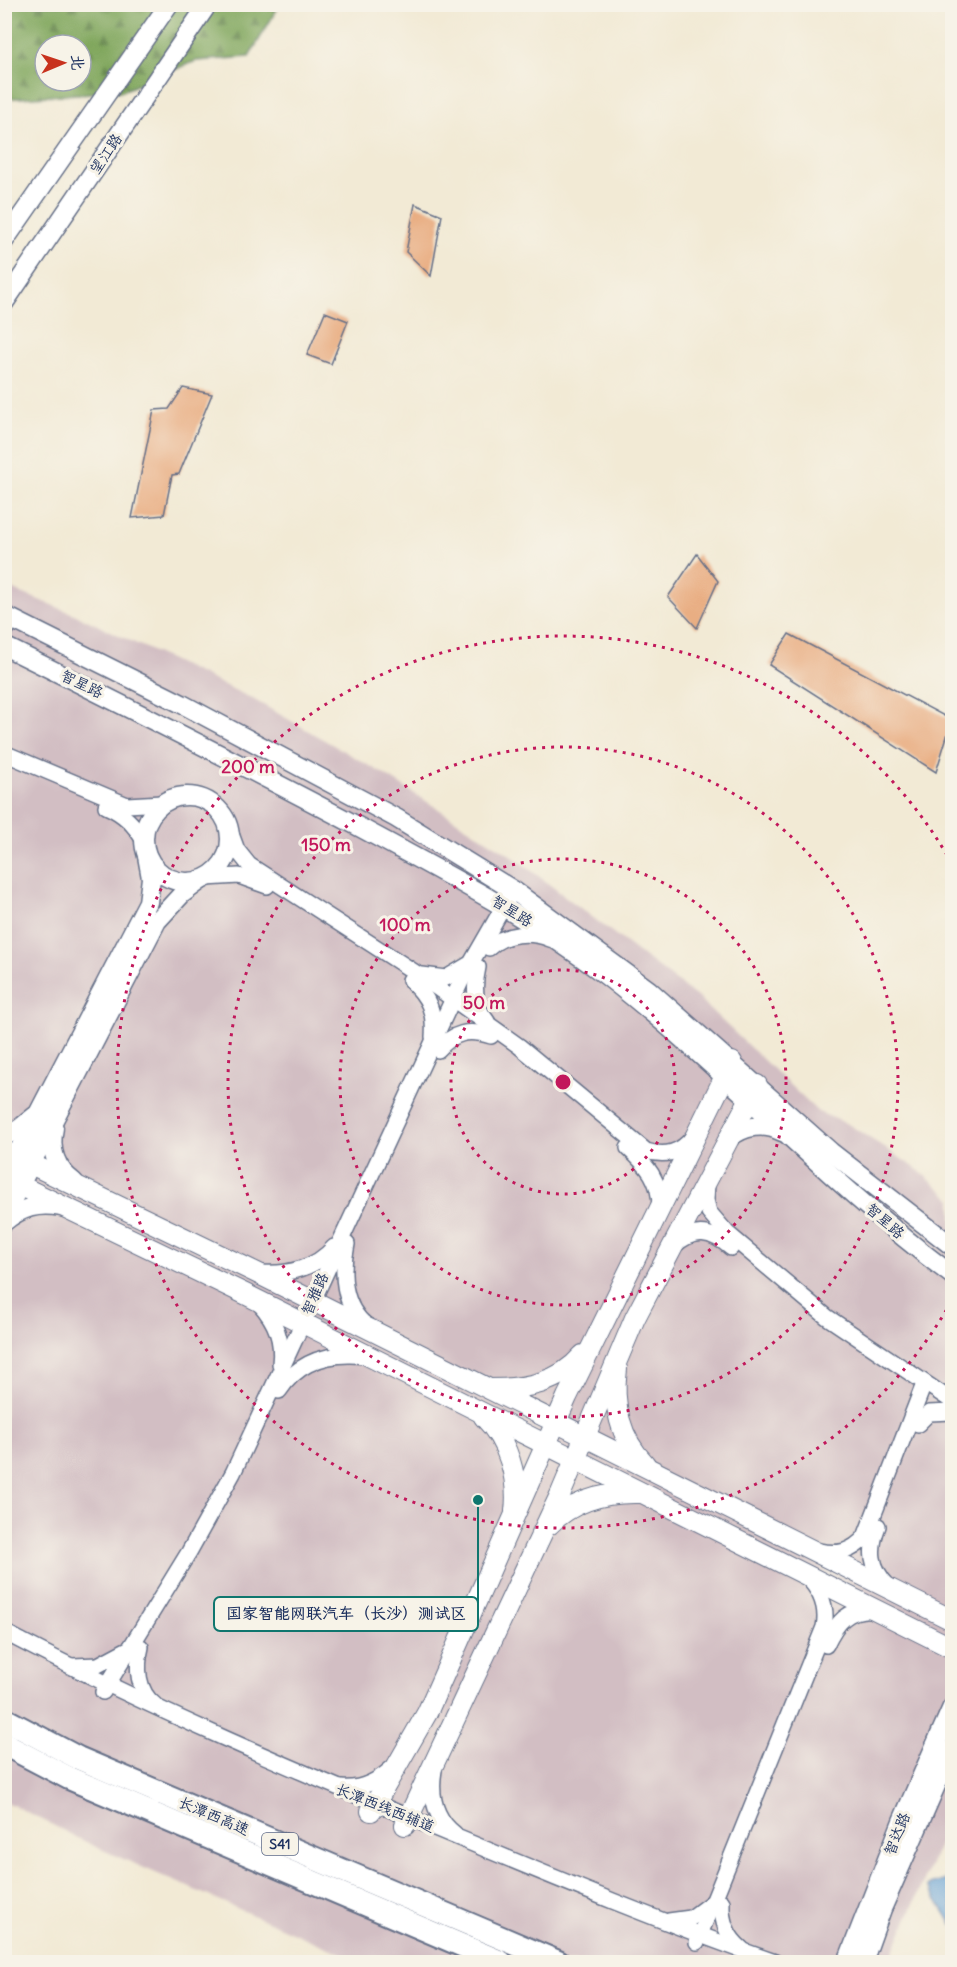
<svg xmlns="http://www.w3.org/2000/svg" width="957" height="1967" font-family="Delius,'LXGW WenKai TC',sans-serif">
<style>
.industrial{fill:#d2bec3}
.forest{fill:url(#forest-firs);stroke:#4d6a5d;stroke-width:1.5;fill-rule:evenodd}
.water{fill:#63a0d4;stroke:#3f6899;stroke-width:1.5}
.building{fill:#e9ae83}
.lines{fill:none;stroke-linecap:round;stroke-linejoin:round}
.tertiary-casing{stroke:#667088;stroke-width:18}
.secondary-casing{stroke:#667088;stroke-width:21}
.primary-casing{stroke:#667088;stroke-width:22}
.motorway-casing{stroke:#667088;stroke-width:26}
.tertiary{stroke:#fff;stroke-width:15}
.secondary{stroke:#fff;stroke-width:18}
.primary{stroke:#fff;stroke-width:20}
.motorway{stroke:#fff;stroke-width:22}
.ring{fill:none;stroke:#c2185b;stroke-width:3;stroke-dasharray:3 6}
.labels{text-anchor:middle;stroke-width:6;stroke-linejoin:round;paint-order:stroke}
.shield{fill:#f7f3e8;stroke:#5d6a87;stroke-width:1.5}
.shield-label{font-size:14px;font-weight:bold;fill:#1b2f5e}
.street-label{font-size:15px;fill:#1b2f5e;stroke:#f7f3e8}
.centre{fill:#c2185b;stroke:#f7f3e8;stroke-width:3}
.ring-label{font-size:18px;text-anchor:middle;font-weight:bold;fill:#c2185b;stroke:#f7f3e8;stroke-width:6;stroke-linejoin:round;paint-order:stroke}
.leader{fill:none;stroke:#0f766e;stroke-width:2}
.callout-dot{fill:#0f766e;stroke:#f7f3e8;stroke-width:2}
.callout{fill:#f7f3e8;stroke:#0f766e;stroke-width:2}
.callout-label{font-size:16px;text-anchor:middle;font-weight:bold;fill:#1b2f5e}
</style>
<defs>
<pattern id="forest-firs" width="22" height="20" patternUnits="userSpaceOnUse" patternTransform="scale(1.5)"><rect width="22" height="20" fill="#7fa65c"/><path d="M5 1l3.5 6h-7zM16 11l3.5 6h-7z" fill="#67884f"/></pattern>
</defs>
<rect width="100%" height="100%" fill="#f7f3e8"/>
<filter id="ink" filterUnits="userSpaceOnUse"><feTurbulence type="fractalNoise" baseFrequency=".0167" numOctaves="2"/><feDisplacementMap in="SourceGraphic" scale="12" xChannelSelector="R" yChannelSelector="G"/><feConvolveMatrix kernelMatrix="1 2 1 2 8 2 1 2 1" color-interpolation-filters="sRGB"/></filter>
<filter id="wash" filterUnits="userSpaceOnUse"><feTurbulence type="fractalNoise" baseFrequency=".008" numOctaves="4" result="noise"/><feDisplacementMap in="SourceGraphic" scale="24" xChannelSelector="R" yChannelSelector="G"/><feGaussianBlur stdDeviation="1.35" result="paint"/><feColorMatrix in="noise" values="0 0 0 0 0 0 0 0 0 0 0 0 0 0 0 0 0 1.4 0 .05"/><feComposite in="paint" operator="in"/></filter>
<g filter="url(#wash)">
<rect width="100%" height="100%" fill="#f2ead5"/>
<polygon class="industrial" points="4,586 74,614 251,698 382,773 512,856 697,997 818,1112 848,1124 917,1169 952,1199 952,1815 889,1962 361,1962 98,1848 5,1801"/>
<path class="forest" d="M 280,4 L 249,57 L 196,61 L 122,91 L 5,99 L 4,5 ZM 45,45 L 81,45 L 81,81 L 45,81 Z"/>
<polygon class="water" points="952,1878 952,1924 928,1886"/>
<g id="blocks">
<g class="building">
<polygon points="415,204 442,215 431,276 406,252"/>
<polygon points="325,312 348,321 331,364 307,355"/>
<polygon points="183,388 212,394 179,474 172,475 164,515 132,518 154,410 169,409"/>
<polygon points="697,554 718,581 697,628 668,597"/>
<polygon points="789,634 952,720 936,772 769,665"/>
</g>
</g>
</g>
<g filter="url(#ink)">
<use href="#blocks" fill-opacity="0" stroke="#667088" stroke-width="1.5"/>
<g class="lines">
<defs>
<g id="tertiary">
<polyline points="4,633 13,619"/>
<polyline points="4,753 127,805 162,803"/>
<path d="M 106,806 C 124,814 134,824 144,841"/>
<path d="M 230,831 L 237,850 L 249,865 L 416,973 L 519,1046 L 646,1151 C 666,1157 680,1153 693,1137"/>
<polyline points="206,878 239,876 267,886"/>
<path d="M 489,948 C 504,933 530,931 550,939"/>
<path d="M 478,967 C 474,985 473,1006 487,1021"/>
<polyline points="422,975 446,978 468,965"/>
<path d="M 410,980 C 429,997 435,1012 433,1037"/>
<path d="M 438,1050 C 454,1032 468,1029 491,1036"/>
<path d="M 628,1148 C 648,1166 660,1180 660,1207"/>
<polyline points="707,1183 706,1200 709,1212 727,1233 827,1317 952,1401"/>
<path d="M 347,1244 C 341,1272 342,1306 367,1326"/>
<path d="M 674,1246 C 694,1227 712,1231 731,1248"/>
<path d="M 261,1273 C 288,1275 316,1268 334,1247"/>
<path d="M 260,1304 C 276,1322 283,1340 280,1364"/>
<path d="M 279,1391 C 299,1361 329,1352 364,1356"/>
<polyline points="918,1424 929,1413 952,1412"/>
<path d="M 878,1526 C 869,1549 870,1567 888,1586"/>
<path d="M 819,1551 C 838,1555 852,1552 865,1537 L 924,1384"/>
<path d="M 4,1632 C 150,1709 302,1773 454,1836 C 560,1880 666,1924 775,1962"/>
<path d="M 826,1645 C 836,1623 848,1607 875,1610"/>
<path d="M 141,1647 C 136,1667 137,1691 155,1705"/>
<polyline points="73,1666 98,1665 126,1650"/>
<polyline points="103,1692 189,1552 233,1473 463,977 509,897"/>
<path d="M 434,1770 C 430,1794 434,1818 455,1834"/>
<path d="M 341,1788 C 361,1790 378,1781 392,1768"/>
<path d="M 722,1902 C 721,1921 727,1937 742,1949"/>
<polyline points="669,1921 691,1918 711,1903"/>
<path d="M 697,1942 L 824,1627 C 828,1607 821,1591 806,1576"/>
</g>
<g id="secondary">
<polyline points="4,241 169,4"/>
<polyline points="4,303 208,4"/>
<polyline points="4,615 182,704 396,818 513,890 649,990 831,1152 952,1246"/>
<path d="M 4,646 C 125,706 245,766 363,829 C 446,874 529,917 604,974 C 726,1068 829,1184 952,1275"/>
<circle cx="187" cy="839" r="43"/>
<path d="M 54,1128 C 49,1150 56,1169 74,1182"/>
<polyline points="4,1136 19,1129 35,1116"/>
<path d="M 728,1139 C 743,1126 764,1122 782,1132"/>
<polyline points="4,1179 148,902 151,878 147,856"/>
<polyline points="4,1216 157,921 182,894 201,880"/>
<path d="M 4,1222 C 22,1207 38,1203 61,1207"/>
<polyline points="847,1962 902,1821 952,1707"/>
<polyline points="863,1962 882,1909 952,1749"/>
</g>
<g id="primary">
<polyline points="4,1151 257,1273 952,1620"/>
<polyline points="4,1178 245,1294 952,1648"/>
<path d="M 617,1369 C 612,1403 620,1439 645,1464"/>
<path d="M 490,1389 C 525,1389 558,1384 583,1355"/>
<path d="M 484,1417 C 508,1441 519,1478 515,1511"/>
<path d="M 549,1525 C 573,1500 606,1492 640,1493"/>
<polyline points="371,1811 427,1713 567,1397 732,1062"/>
<polyline points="405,1825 561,1493 635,1318 757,1085"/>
</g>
<g id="motorway">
<polyline points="4,1719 78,1758 558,1962"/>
<polyline points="4,1744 69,1778 501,1962"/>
</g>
</defs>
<use href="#tertiary" class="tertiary-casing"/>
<use href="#secondary" class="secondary-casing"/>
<use href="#primary" class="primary-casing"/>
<use href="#motorway" class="motorway-casing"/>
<use href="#tertiary" class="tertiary"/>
<use href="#secondary" class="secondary"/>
<use href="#primary" class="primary"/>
<use href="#motorway" class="motorway"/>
</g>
</g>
<g class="ring">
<circle cx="563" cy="1082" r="112"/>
<circle cx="563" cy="1082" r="223"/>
<circle cx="563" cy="1082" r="335"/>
<path d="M951 1302A446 446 0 1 1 951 862"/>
</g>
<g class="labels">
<rect class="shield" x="262" y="1833" width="36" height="22" rx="4.5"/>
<g class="shield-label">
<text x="280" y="1849">S41</text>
</g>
<g class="street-label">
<text transform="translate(106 154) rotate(-56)" y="5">望江路</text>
<text transform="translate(82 684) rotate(26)" y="5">智星路</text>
<text transform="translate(512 911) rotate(32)" y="5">智星路</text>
<text transform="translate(885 1221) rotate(41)" y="5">智星路</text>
<text transform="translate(315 1294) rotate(-66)" y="5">智雅路</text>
<text transform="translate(385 1808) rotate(22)" y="5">长潭西线西辅道</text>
<text transform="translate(214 1816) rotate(23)" y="5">长潭西高速</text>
<text transform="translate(897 1834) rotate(-68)" y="5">智达路</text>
</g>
</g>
<circle cx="563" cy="1082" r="9" class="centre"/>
<g class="ring-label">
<text x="248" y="773">200 m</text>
<text x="326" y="851">150 m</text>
<text x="405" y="931">100 m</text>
<text x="484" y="1009">50 m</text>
</g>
<path class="leader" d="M478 1500L478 1614"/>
<circle class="callout-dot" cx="478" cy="1500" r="6"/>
<rect class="callout" x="214" y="1597" width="264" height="34" rx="6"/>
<g class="callout-label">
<text x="346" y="1619">国家智能网联汽车（长沙）测试区</text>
</g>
<rect width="957" height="1967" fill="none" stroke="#f7f3e8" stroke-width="24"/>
<g transform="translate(63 63) rotate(88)"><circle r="28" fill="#f7f3e8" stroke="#9fa5b1" stroke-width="1.5"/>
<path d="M0-4.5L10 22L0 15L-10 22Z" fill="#c8321e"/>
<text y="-9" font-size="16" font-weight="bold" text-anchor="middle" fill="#1b2f5e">北</text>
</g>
</svg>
